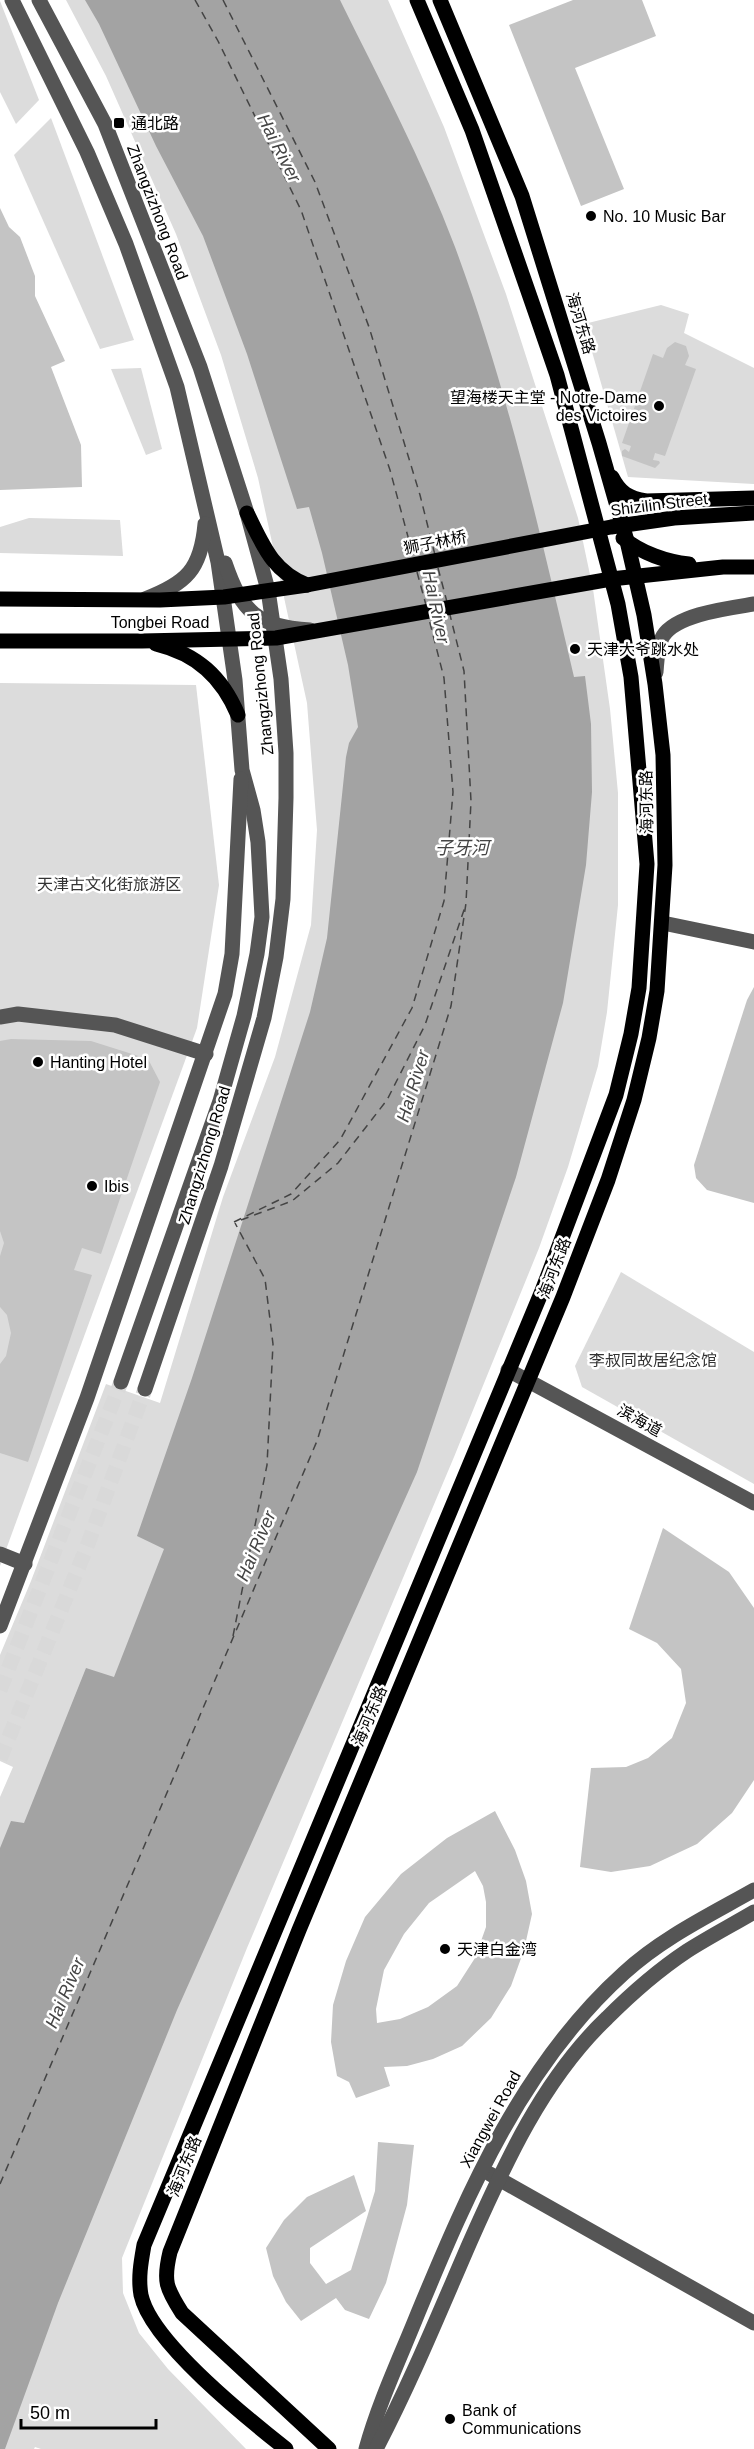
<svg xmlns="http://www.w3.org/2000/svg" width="754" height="2449" font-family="Arial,'Noto Sans SC',sans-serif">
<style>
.green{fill:#dcdcdc}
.water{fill:#a3a3a3}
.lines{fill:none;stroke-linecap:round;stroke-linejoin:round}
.ferry{stroke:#444;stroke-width:1.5;stroke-dasharray:8 6;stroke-linecap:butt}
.building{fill:#c4c4c4;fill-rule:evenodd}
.minor-tunnel{stroke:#d9d9d9;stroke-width:15;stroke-dasharray:15 8;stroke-linecap:butt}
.minor{stroke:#555;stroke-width:15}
.major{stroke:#000;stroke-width:15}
.poi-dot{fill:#000;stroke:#fff;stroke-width:2}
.labels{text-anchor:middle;stroke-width:5;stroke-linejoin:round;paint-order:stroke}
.poi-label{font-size:16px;fill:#000;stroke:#fff;text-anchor:start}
.street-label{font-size:16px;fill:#000;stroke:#fff}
.park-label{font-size:16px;fill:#333;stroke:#fff}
.water-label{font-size:18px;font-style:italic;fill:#444;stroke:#fff}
</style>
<rect width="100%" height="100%" fill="#fff"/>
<g class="green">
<polygon points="66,0 388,0 444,127 506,294 578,518 593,589 610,709 618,793 618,905 607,1012 598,1066 568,1167 539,1248 454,1457 247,1948 122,2258 123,2293 139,2333 168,2369 246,2449 41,2449 35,2447 34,2449 0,2449 0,1797 13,1767 0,1761 0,1655 31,1581 106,1384 160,1403 223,1197 275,1057 311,925 317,830 307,703 258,478 221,355 176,234 106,76"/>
<polygon points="0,1 39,100 16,124 0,92"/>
<polygon points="51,118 134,340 100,349 14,155"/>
<polygon points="661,305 689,314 684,333 754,368 754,484 628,477 584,324"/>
<polygon points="141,368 162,449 146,455 111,369"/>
<polygon points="29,518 120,520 123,556 0,553 0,527"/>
<polygon points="0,683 196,685 219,885 197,1028 0,1566"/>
<polygon points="621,1272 754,1352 754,1484 582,1387 575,1366"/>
</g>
<path class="water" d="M 85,0 L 340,0 C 380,81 423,162 455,247 C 507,387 540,532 574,677 L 585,676 L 591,724 L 592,792 L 586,865 L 563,1003 L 516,1177 L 417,1472 L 177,2010 L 58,2303 L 5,2449 L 0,2449 L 0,1848 L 11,1821 L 24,1823 L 86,1668 L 114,1677 L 164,1549 L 137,1536 L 192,1378 L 310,1012 L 327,938 L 346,757 L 349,743 L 358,727 L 348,665 L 322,553 L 309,507 L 297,509 L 247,354 L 203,236 L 156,146 L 99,24 Z"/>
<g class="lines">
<g class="ferry">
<polyline points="195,0 218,41 301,210 390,470 414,559"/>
<polyline points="223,0 315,182 369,327 420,495 435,555"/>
<polyline points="438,568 447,602"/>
<polyline points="417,572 426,605"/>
<polyline points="241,1220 292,1201 338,1163 387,1100 425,1025 465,907"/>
<polyline points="234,1222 291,1194 340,1140 412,1008 444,901 453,792 444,678 429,619"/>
<polyline points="233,1636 267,1465 273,1344 265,1279 235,1223"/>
<polyline points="0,2184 317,1441 451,1006 466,903 471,801 464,671 450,615"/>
</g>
</g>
<g class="building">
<polygon points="573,0 642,0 656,36 575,68 624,189 581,206 509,25"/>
<polygon points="0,208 9,227 20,237 35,276 35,296 65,361 51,367 81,445 82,487 0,490"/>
<polygon points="675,342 686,346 689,356 685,365 696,369 665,456 655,453 653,460 659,461 660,463 655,468 622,456 622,451 625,449 629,452 631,446 622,443 653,354 663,358 667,348"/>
<polygon points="754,987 754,1203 707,1190 696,1178 694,1165 747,1000"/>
<polygon points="11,1039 91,1041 148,1059 160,1082 101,1254 82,1248 74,1270 92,1275 28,1462 0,1453 0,1364 6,1356 11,1333 7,1315 0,1307 0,1256 4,1243 0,1231 0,1041"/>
<polygon points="663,1528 729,1572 754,1608 754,1780 732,1813 697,1844 650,1866 611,1872 580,1867 591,1768 626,1767 648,1758 672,1738 686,1703 681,1669 657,1643 629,1629"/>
<path d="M 495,1811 L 515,1850 L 526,1881 L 532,1914 L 524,1950 L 511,1986 L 491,2018 L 462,2046 L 433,2059 L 407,2066 L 384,2067 L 390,2086 L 356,2098 L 349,2082 L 337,2076 L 331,2042 L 333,2005 L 346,1961 L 365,1917 L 401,1874 L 447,1838 ZM 475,1871 L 483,1886 L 486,1902 L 486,1927 L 475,1958 L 457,1986 L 428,2007 L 400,2019 L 377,2023 L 376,2009 L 384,1970 L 404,1934 L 429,1903 Z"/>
<polygon points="378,2142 414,2145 407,2205 386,2283 369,2319 345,2310 336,2298 301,2321 286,2302 273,2276 266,2248 284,2220 307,2197 354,2175 366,2211 310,2248 310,2263 326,2284 351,2270 375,2191"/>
</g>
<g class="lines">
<g class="minor-tunnel">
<polyline points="0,1690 121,1382"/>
<polyline points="0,1759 86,1549 145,1389"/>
</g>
<g class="minor">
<polyline points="12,0 87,152 126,244 177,387 218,562 235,680 242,770 253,810 258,842 262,917 257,954 244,1016 220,1101 121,1382"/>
<polyline points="39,0 105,124 200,367 247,513 268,590 281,679 286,753 286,798 283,899 276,957 264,1018 221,1166 145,1389"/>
<path d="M 225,563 C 242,613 257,626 310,630"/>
<path d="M 145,599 C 187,583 201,569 205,524"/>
<path d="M 656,672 C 657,661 657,646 663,636 C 677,614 730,608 754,604"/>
<polyline points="663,923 754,942"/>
<polyline points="0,1017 18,1014 115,1025 206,1054"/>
<polyline points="508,1370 754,1503"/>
<polyline points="0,1554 25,1564"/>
<polyline points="0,1626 87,1398 225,994 232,954 241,779"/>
<polyline points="490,2174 754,2323"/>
<path d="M 366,2449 C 379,2402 400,2358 418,2313 C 469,2190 523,2064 624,1973 C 662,1938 710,1915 754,1890"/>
<path d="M 376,2449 C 411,2382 440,2311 470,2242 C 505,2163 543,2079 607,2018 C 630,1995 660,1969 687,1951 C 709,1937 732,1925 754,1912"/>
</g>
<g class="major">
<path d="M 612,477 C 620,493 629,498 646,501 L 754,498"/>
<path d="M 247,513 C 263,545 272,571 307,585"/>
<path d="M 623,538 C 641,553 667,562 689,564"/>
<polyline points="0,599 160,600 224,597 307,585 611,527 674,518 754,513"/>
<polyline points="0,641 142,641 276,638 611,579 723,567 754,567"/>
<path d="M 156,644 C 197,654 222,677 238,715"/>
<path d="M 286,2449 C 248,2419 151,2342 141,2295 C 138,2278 141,2262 144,2245 L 542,1291 L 616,1095 L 631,1034 L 639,988 L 647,864 L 631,677 L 618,604 L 557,375 L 536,314 L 472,130 L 417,0"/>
<path d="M 329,2449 L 182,2313 C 166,2288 163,2281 170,2252 L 299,1930 L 563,1297 L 608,1180 L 634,1100 L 649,1038 L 657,991 L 665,865 L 663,755 L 655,684 L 644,615 L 627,541 L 599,443 L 522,196 L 440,0"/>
</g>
</g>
<g class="poi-dot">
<rect x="113" y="117" width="12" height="12" rx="3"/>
<circle cx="591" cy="216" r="6"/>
<circle cx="659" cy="406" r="6"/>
<circle cx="575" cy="649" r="6"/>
<circle cx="38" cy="1062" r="6"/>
<circle cx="92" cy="1186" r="6"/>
<circle cx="445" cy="1949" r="6"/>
<circle cx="450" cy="2419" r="6"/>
</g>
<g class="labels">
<g class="poi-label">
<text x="131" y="129">通北路</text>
<text x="603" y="222">No. 10 Music Bar</text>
<text x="647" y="403" text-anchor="end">望海楼天主堂 - Notre-Dame<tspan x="647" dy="18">des Victoires</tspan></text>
<text x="587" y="655">天津大爷跳水处</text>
<text x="50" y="1068">Hanting Hotel</text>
<text x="104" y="1192">Ibis</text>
<text x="457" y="1955">天津白金湾</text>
<text x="462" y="2416">Bank of<tspan x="462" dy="18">Communications</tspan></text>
</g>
<g class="street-label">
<text transform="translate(158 212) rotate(69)" y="6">Zhangzizhong Road</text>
<text transform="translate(581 323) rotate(73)" y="6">海河东路</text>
<text transform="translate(659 504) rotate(-7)" y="6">Shizilin Street</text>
<text transform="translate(435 542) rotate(-11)" y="6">狮子林桥</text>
<text x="160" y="628">Tongbei Road</text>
<text transform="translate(260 684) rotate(-96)" y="6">Zhangzizhong Road</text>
<text transform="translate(646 802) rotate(-91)" y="6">海河东路</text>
<text transform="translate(204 1155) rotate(-73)" y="6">Zhangzizhong Road</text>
<text transform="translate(554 1268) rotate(-69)" y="6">海河东路</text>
<text transform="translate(640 1420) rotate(29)" y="6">滨海道</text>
<text transform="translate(369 1716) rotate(-67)" y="6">海河东路</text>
<text transform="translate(490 2119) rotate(-61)" y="6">Xiangwei Road</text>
<text transform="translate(184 2166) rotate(-68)" y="6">海河东路</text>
</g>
<g class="park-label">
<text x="109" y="890">天津古文化街旅游区</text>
<text x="653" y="1366">李叔同故居纪念馆</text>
</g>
<g class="water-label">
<text transform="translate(279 148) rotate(63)" y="6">Hai River</text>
<text transform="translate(436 607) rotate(78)" y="6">Hai River</text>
<text x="462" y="854">子牙河</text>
<text transform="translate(413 1086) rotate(-73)" y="6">Hai River</text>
<text transform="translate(256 1546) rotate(-67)" y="6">Hai River</text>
<text transform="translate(65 1993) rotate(-67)" y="6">Hai River</text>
</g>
</g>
<path d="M21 2419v9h135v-9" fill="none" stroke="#000000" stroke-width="3"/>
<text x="30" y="2419" font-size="18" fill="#000000" stroke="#ffffff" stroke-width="4.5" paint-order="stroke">50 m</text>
</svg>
